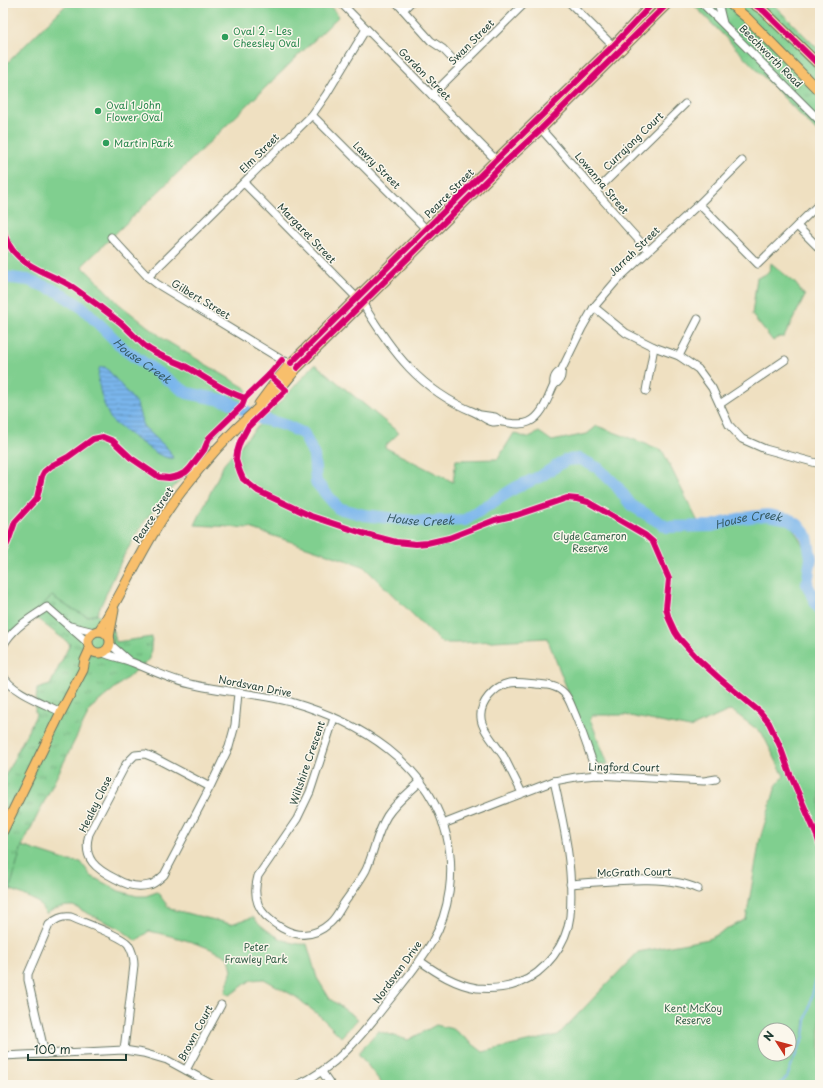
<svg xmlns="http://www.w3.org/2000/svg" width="823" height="1088" font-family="'Playpen Sans',sans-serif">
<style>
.grass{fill:url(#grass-tufts);stroke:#508662}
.park{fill:#80cf8f;stroke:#508662;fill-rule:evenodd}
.water{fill:url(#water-rules);stroke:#4c7a90}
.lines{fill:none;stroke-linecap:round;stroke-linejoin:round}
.stream{stroke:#7ab6ec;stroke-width:2}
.river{stroke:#7ab6ec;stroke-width:12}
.minor-casing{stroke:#687665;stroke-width:9}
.major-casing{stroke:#687665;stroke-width:11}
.minor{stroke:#fff;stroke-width:7}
.major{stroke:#f8bf6c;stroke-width:9}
.cycleway-casing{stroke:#fbf7ec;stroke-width:8}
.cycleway{stroke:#d6006c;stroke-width:6}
.leisure-dot{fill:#2e9e5b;stroke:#fbf7ec;stroke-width:1.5}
.labels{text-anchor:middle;stroke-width:3;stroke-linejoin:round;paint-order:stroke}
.leisure-label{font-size:10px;fill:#27864d;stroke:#fbf7ec;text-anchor:start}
.street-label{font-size:10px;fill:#1f3d34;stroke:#fbf7ec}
.park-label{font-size:10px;fill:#37624b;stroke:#fbf7ec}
.water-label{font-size:11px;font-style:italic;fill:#365b62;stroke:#fbf7ec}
</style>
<defs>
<pattern id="grass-tufts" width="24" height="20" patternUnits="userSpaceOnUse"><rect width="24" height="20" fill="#80cf8f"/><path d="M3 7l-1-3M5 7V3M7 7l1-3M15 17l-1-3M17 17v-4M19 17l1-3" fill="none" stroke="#68a976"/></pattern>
<pattern id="water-rules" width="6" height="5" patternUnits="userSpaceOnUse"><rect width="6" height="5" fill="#7ab6ec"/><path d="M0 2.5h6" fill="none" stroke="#6395c0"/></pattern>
</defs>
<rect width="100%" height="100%" fill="#fbf7ec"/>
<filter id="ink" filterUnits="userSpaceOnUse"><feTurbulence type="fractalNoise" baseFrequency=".025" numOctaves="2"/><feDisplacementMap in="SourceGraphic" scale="8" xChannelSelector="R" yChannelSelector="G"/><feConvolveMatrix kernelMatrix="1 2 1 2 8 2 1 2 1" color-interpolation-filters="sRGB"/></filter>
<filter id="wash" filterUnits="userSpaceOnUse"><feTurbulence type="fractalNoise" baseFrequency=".012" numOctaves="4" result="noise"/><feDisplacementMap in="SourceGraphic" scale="16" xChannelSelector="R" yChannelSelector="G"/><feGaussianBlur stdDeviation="0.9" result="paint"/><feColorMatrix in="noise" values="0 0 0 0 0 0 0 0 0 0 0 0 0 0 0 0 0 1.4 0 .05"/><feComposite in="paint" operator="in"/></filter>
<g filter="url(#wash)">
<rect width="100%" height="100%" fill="#efe0c1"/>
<g class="grass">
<polygon points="692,3 772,3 820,51 820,135"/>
<polygon points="52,596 70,608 87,616 97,614 114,632 116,642 152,637 150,659 91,708 22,846 10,889 3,903 3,780 36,715 35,711 37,689 50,685 70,644 31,614"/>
</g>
<g class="park">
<polygon points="68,3 327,3 339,16 82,266 119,304 165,340 247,389 240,408 224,424 186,473 146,519 123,557 97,614 87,616 70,608 52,596 30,616 3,645 3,67"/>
<path d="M 771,263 L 795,283 L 805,296 L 784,337 L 779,337 L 773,341 L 752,315 L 757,277 C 766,276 771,271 771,263 Z"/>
<path d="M 315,364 L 399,433 L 384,447 L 453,482 L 456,460 L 498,459 L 514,433 L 527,438 L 539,432 L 552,441 L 587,434 L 597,426 L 662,450 L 699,524 L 730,525 L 754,520 L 782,519 L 790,523 L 807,552 L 810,585 L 820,608 L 820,947 L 818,941 L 817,944 L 820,949 L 820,1085 L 779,1085 L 787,1077 L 793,1061 L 804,1037 L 805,1020 L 803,1037 L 792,1061 L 790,1069 L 786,1077 L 778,1085 L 383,1085 L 358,1053 L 378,1031 L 408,1040 L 436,1025 L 453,1029 L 483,1052 L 558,1035 L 638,952 L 709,939 L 746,919 L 760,839 L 776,786 L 784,776 L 762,733 L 731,710 L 690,728 L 625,715 L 593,715 L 590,719 L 608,764 L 597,765 L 547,638 L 459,643 L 442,643 L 363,566 L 250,528 L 195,525 L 225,462 ZM 765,1030 L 789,1030 L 789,1054 L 765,1054 Z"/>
<path d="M 22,846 L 68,861 L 81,862 L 91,876 L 119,891 L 137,896 L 146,896 L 157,892 L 170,909 L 231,924 L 253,917 C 265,931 287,946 307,944 L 317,978 L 330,999 L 358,1019 L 341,1037 L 321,1017 L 296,997 L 264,979 L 251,980 L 230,995 L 225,993 L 232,970 L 229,958 C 205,944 176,937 149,931 L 136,941 L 122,930 L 73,906 C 62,906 55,908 46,914 L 38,902 L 10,889 Z"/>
</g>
<path class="water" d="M 100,367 L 105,367 L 108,370 L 137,404 L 143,426 L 169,450 L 173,458 C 168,459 162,456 158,454 C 151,450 116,425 112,421 C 105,410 94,379 100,367 Z"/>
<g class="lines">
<g class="stream">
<polyline points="820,937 818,944 820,947"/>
<polyline points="779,1085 787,1077 793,1061 804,1037 806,1020 820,963"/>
</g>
<path class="river" id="s1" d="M 3,277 L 28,280 L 57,291 L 83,308 L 125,350 L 187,393 L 227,401 L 261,419 L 267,420 L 287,426 L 304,434 L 314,456 L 316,482 L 338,508 L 364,515 L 423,522 L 465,520 L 515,488 L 541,476 L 566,460 L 580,459 L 598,468 L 616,485 L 631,505 L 667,527 L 712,526 L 742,518 L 767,515 L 789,519 L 798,525 L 807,536 L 811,558 L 807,584 L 816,604 L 820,609"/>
</g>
</g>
<g filter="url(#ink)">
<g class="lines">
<defs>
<g id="minor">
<polyline points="341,3 496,160"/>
<polyline points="397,3 431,41 443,49 460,67"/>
<polyline points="570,3 613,46"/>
<polyline points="718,3 723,23"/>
<polyline points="703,4 820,121"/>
<polyline points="404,9 410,3"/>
<polyline points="432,95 525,3"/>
<polyline points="312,115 427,230"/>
<path d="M 541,129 C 577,169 611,211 648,250"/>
<polyline points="244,183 357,298"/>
<polyline points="595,192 685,104"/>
<polyline points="699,204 758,264 820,203"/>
<polyline points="797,226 820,249"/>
<polyline points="111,237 148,277 157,284 282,360 291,363"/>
<polyline points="148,277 312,115 326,95 366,29"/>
<path d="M 363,304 C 392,352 420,390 474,412 C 481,415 486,421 493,422 C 496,422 499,421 502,422 C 511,423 520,426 529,422 C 543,416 548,397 554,385 C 559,382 562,377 561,371 L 582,328 L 594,307 L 617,280 L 699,204 L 742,161"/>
<polyline points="594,307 626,333 654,347 679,356 698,369 712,388 729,425 742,439 765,449 820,464"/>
<polyline points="679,356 698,319"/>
<path d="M 554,385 C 553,378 555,374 561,371"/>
<polyline points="646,391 654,347"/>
<polyline points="720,404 785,360"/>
<polyline points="481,415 495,417 501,421"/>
<polyline points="70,626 94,632"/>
<polyline points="110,644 128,660"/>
<path d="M 3,646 C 13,627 31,618 47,607 L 88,643"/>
<path d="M 103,653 C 112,657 122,658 131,662 C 152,670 172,681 195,685 C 227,692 260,694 291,702 C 360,722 429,763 447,837 C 455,871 450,911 432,942 C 419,964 403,983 387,1003 C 362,1035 335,1069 297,1085"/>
<path d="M 3,675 C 9,691 45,704 61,712"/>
<path d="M 334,718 L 310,792 L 297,819 L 258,876 C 254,890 255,905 266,916 C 285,934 308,943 330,923 C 336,918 340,909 344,903 C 352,892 360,881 366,870 C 374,852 377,832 387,816 C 396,802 410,792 421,781"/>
<path d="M 210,787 L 155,758 L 145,754 L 135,755 L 126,764 L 89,834 C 82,859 96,869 116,879 C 126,885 137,888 149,885 C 155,884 159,879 164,875 L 210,787 L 229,747 L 235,725 L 238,693"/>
<path d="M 522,793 C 516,781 510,769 504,757 C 498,747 481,729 481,718 C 480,710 484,702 489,696 C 504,679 515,682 536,684 C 546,685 557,685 564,693 C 569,698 571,705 574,712 C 583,733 590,754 597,775"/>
<polyline points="443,824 554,781 576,777 597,775 704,781 716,779"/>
<path d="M 570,884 C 607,882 665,873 698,889"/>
<path d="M 420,961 C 437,973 456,985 477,988 C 490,989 507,988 519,983 C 545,973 567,944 570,916 C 574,870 564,825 554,781"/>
<path d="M 45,1054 L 28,980 L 28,974 L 49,925 C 56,919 61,916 71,917 C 84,923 120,935 128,944 C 132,950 134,958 134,965 L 124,1050"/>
<polyline points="3,1056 124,1050 143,1053 167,1060 213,1085"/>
<polyline points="186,1070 221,1005"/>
<polyline points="322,1072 331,1085"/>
</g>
<g id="major">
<polyline points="729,3 747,18 820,92"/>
<polyline points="752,3 764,11 820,66"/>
<polyline points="259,404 276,381 291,363 496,160 613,46 653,3"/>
<circle cx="99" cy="642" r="11"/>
<path d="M 99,631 C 127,585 148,535 181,492 C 203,463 228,435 255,411 C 258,408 261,406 265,404 C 277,394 287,380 297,368 L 501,166 L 541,129 L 668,3"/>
<polyline points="109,637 114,610"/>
<polyline points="3,831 61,712 83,670 85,660 90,649"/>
</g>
</defs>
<use href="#minor" class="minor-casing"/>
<use href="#major" class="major-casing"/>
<use href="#minor" class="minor"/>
<use href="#major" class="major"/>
<defs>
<g id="cycleway">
<polyline points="752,3 764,11 820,66"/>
<path d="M 3,228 C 5,240 10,249 19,257 C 35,272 57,276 74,288 C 90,299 106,311 121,323 C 129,330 137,339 145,346 C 156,355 170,359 183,365 C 204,376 222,391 245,398"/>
<polyline points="291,363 496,160 613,46 653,3"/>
<polyline points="297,368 501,166 541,129 668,3"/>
<polyline points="269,375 286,390 248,427 240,442 237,452 236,460 240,472 243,479 258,491 311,516 362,533 396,542 416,544 427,543 449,538 495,520 517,515 567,498 577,499 588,502 645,535 653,542 669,579 666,608 669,619 675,632 679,638 699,660 719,678 760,712 769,723 780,746 790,774 817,836 820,845"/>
<polyline points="3,552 8,542 15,522 37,498 42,476 44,472 51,466 68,457 93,439 103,437 113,441 131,458 159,477 169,478 178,476 186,472 190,468 204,450 209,438 242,406 245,398 269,375 282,360"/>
</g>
</defs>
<use href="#cycleway" class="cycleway-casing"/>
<use href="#cycleway" class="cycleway"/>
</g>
</g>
<g class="leisure-dot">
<circle cx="225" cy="37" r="4"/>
<circle cx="98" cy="111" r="4"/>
<circle cx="106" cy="143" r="4"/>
</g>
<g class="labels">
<g class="leisure-label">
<text x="233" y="35">Oval 2 - Les<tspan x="233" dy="12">Cheesley Oval</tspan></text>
<text x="106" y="109">Oval 1 John<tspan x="106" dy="12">Flower Oval</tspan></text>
<text x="114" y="147">Martin Park</text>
</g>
<g class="street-label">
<text transform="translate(471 42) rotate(-45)" y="4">Swan Street</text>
<text transform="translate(771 56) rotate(45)" y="4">Beechworth Road</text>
<text transform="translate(425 74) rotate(45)" y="4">Gordon Street</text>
<text transform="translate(633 141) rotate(-44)" y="4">Currajong Court</text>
<text transform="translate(259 153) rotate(-45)" y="4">Elm Street</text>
<text transform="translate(377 165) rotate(45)" y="4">Lawry Street</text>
<text transform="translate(602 183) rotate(50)" y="4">Lowanna Street</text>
<text transform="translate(449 193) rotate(-45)" y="4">Pearce Street</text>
<text transform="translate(307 233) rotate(46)" y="4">Margaret Street</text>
<text transform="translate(634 251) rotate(-44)" y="4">Jarrah Street</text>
<text transform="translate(201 299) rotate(31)" y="4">Gilbert Street</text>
<text transform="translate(153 515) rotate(-57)" y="4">Pearce Street</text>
<text transform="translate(255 686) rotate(11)" y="4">Nordsvan Drive</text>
<text transform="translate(307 763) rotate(-71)" y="4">Wiltshire Crescent</text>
<text transform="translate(624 767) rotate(1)" y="4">Lingford Court</text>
<text transform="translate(95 804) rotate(-64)" y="4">Healey Close</text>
<text transform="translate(634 872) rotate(-1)" y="4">McGrath Court</text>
<text transform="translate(397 972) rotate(-54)" y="4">Nordsvan Drive</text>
<text transform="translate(195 1033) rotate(-62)" y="4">Brown Court</text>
</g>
<g class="park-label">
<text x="590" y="540">Clyde Cameron<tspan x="590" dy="12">Reserve</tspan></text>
<text x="256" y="951">Peter<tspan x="256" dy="12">Frawley Park</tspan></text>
<text x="693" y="1012">Kent McKoy<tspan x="693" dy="12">Reserve</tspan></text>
</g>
<g class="water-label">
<text dy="4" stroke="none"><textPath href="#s1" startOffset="167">House Creek</textPath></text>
<text dy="4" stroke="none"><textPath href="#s1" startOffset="515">House Creek</textPath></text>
<text dy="4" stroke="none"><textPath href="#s1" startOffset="886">House Creek</textPath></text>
</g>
</g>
<rect width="823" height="1088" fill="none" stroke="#fbf7ec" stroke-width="16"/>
<g transform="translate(777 1042) rotate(306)"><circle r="19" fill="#fbf7ec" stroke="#a3ada2"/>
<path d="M0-3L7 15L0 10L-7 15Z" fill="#c8321e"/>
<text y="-6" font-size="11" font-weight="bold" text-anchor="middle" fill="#1f3d34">N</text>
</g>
<path d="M28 1054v6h98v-6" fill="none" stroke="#1f3d34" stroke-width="2"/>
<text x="34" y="1054" font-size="12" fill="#1f3d34" stroke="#fbf7ec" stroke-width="3" paint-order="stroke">100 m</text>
</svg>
